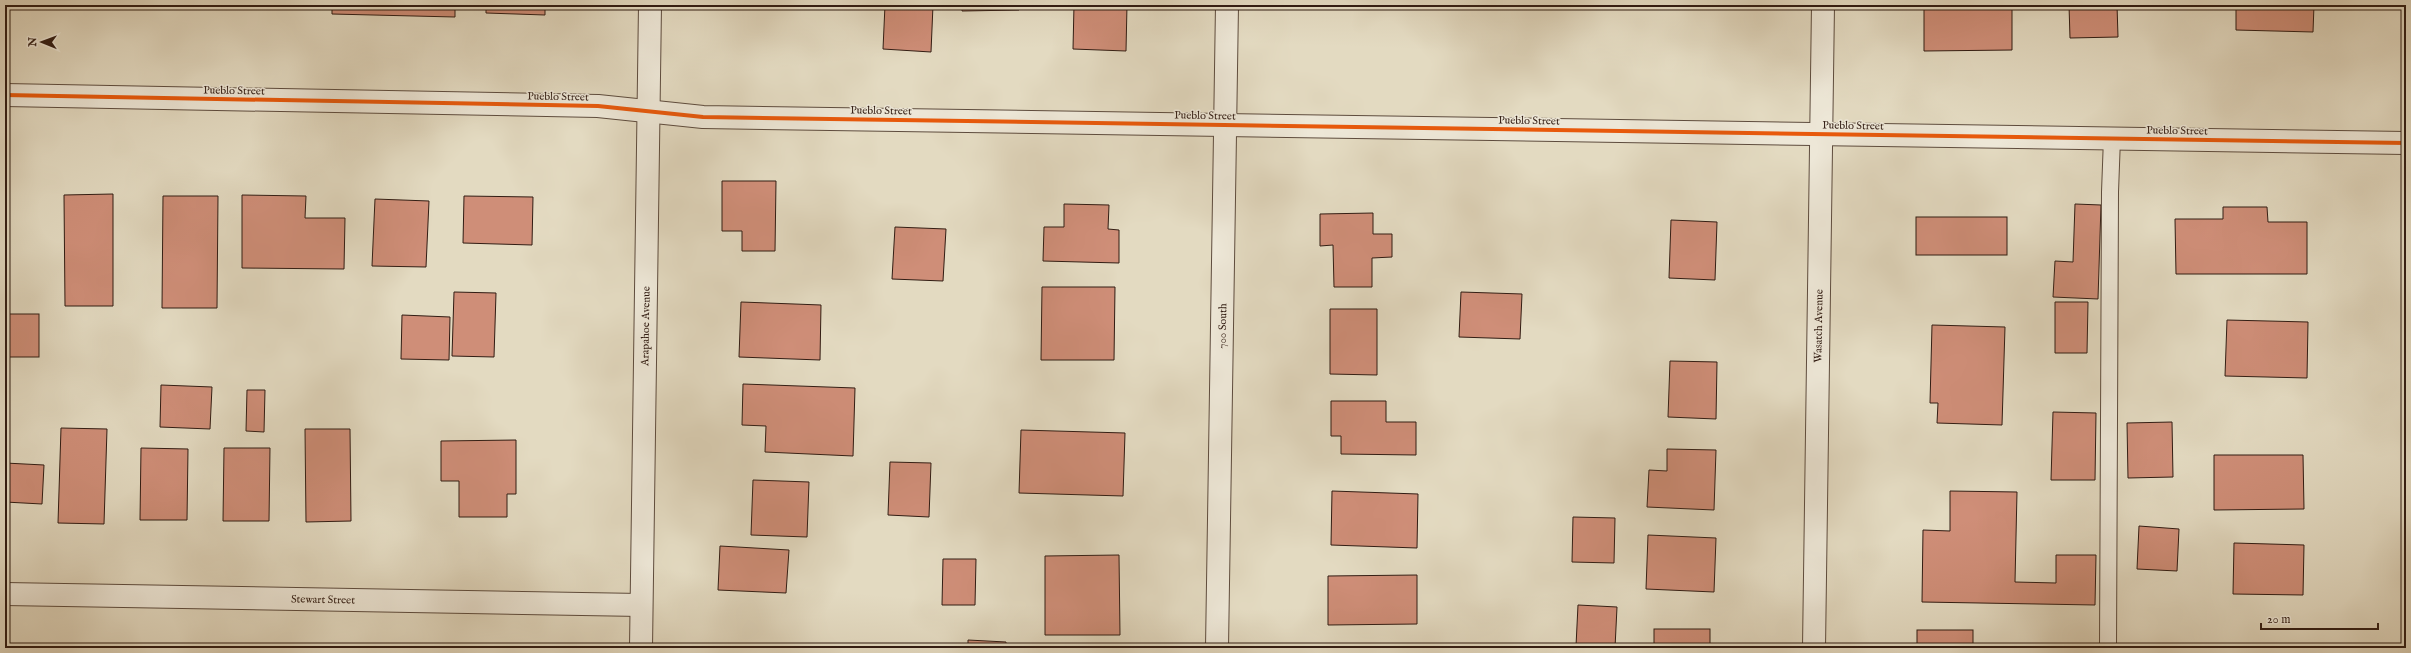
<svg xmlns="http://www.w3.org/2000/svg" width="2411" height="653" font-family="'IM FELL English',serif">
<style>
.building{fill:#cf8e78;stroke:#311c13}
.lines{fill:none;stroke-linecap:round;stroke-linejoin:round}
.service-casing{stroke:#5e4c3e;stroke-width:18}
.minor-casing{stroke:#5e4c3e;stroke-width:24}
.service{stroke:#ede7d7;stroke-width:16}
.minor{stroke:#ede7d7;stroke-width:22}
.cycleway-casing{stroke:#ede7d7;stroke-width:6}
.cycleway{stroke:#e8590c;stroke-width:4}
.labels{text-anchor:middle;stroke-width:3;stroke-linejoin:round;paint-order:stroke}
.street-label{font-size:11px;fill:#311c13;stroke:#ede7d7}
</style>
<rect width="100%" height="100%" fill="#e3dac1"/>
<filter id="stains"><feTurbulence type="fractalNoise" baseFrequency=".005" numOctaves="4"/><feColorMatrix values="0 0 0 0 .2 0 0 0 0 .09 0 0 0 0 .02 0 0 0 .5 -.17"/></filter>
<radialGradient id="worn" r=".72"><stop offset=".6" stop-color="#630" stop-opacity="0"/><stop offset="1" stop-color="#630" stop-opacity=".3"/></radialGradient>
<g class="building">
<rect x="161" y="5" width="46" height="2"/>
<rect x="249" y="5" width="48" height="3"/>
<polygon points="332,5 455,5 455,17 332,14"/>
<polygon points="486,5 545,5 545,15 486,13"/>
<polygon points="885,5 933,5 931,52 883,49"/>
<polygon points="962,5 1019,5 1019,10 962,11"/>
<polygon points="1074,5 1127,5 1126,51 1073,49"/>
<polygon points="1934,5 2012,5 2012,50 1924,51 1924,7 1934,7"/>
<polygon points="2069,5 2117,5 2118,37 2070,38"/>
<polygon points="2236,5 2314,5 2313,32 2236,30"/>
<polygon points="722,181 776,181 775,251 742,251 742,231 722,231"/>
<polygon points="113,194 113,306 65,306 64,195"/>
<polygon points="242,195 306,196 305,218 345,218 344,269 242,268"/>
<polygon points="163,196 218,196 217,308 162,308"/>
<polygon points="464,196 533,197 532,245 463,243"/>
<polygon points="375,199 429,201 426,267 372,266"/>
<polygon points="1064,204 1109,205 1108,229 1119,230 1119,263 1043,261 1044,227 1064,227"/>
<polygon points="2075,204 2101,205 2098,299 2053,297 2055,261 2073,262"/>
<polygon points="2223,207 2267,207 2268,222 2307,222 2307,274 2176,274 2175,219 2223,219"/>
<polygon points="1373,213 1373,234 1392,234 1392,257 1372,258 1372,287 1334,287 1333,245 1320,246 1320,214"/>
<rect x="1916" y="217" width="91" height="38"/>
<polygon points="1671,220 1717,222 1715,280 1669,278"/>
<polygon points="895,227 946,229 943,281 892,279"/>
<polygon points="1042,287 1115,287 1114,360 1041,360"/>
<polygon points="454,292 496,293 494,357 452,356"/>
<polygon points="1461,292 1522,294 1520,339 1459,337"/>
<polygon points="741,302 821,305 820,360 739,357"/>
<polygon points="2055,302 2088,302 2087,353 2055,353"/>
<polygon points="1330,309 1377,309 1377,375 1330,374"/>
<rect x="5" y="314" width="34" height="43"/>
<polygon points="402,315 450,317 449,360 401,359"/>
<polygon points="2227,320 2308,322 2307,378 2225,376"/>
<polygon points="1932,325 2005,327 2002,425 1937,423 1938,403 1930,403"/>
<polygon points="1670,361 1717,362 1716,419 1668,417"/>
<polygon points="743,384 855,388 853,456 765,452 766,426 742,425"/>
<polygon points="161,385 212,387 210,429 160,427"/>
<polygon points="247,390 265,390 264,432 246,431"/>
<polygon points="1331,401 1386,401 1386,422 1416,422 1416,455 1341,454 1341,436 1331,436"/>
<polygon points="2053,412 2096,413 2095,480 2051,480"/>
<polygon points="2172,422 2173,477 2128,478 2127,423"/>
<polygon points="61,428 107,429 104,524 58,523"/>
<polygon points="305,429 350,429 351,521 306,522"/>
<polygon points="1021,430 1125,433 1123,496 1019,493"/>
<polygon points="516,440 516,494 507,494 507,517 459,517 459,481 441,481 441,441"/>
<polygon points="141,448 188,449 187,520 140,520"/>
<polygon points="224,448 270,448 269,521 223,521"/>
<polygon points="1667,449 1716,450 1714,510 1647,507 1649,470 1667,471"/>
<polygon points="2214,455 2303,455 2304,509 2214,510"/>
<polygon points="890,462 931,463 929,517 888,515"/>
<polygon points="5,463 44,465 42,504 5,502"/>
<polygon points="753,480 809,482 807,537 751,535"/>
<polygon points="1332,491 1418,494 1417,548 1331,545"/>
<polygon points="1950,491 2017,492 2015,582 2056,583 2056,555 2096,555 2095,605 1922,602 1923,530 1950,531"/>
<polygon points="1573,517 1615,518 1614,563 1572,562"/>
<polygon points="2139,526 2179,529 2177,571 2137,569"/>
<polygon points="1648,535 1716,538 1714,592 1646,589"/>
<polygon points="2234,543 2304,545 2303,595 2233,594"/>
<polygon points="720,546 789,550 786,593 718,590"/>
<polygon points="1119,555 1120,635 1045,635 1045,556"/>
<polygon points="943,559 976,559 975,605 942,605"/>
<polygon points="1417,575 1417,624 1328,625 1328,576"/>
<polygon points="1578,605 1617,607 1615,648 1576,646"/>
<rect x="1654" y="629" width="56" height="19"/>
<rect x="1917" y="630" width="56" height="18"/>
<polygon points="968,640 1006,642 1006,648 968,648"/>
</g>
<g class="lines">
<defs>
<polyline id="service" points="2108,648 2110,192 2112,138"/>
<g id="minor">
<polyline points="5,95 598,106 703,117 2406,143"/>
<polyline points="5,594 641,605"/>
<polyline points="641,648 650,5"/>
<polyline points="1217,648 1227,5"/>
<polyline points="1814,648 1823,5"/>
</g>
</defs>
<use href="#service" class="service-casing"/>
<use href="#minor" class="minor-casing"/>
<use href="#service" class="service"/>
<use href="#minor" class="minor"/>
<defs>
<polyline id="cycleway" points="5,95 598,106 703,117 2406,143"/>
</defs>
<use href="#cycleway" class="cycleway-casing"/>
<use href="#cycleway" class="cycleway"/>
</g>
<g class="labels">
<g class="street-label">
<text transform="translate(234 90) rotate(1)" y="4">Pueblo Street</text>
<text transform="translate(558 96) rotate(1)" y="4">Pueblo Street</text>
<text transform="translate(881 110) rotate(1)" y="4">Pueblo Street</text>
<text transform="translate(1205 115) rotate(1)" y="4">Pueblo Street</text>
<text transform="translate(1529 120) rotate(1)" y="4">Pueblo Street</text>
<text transform="translate(1853 125) rotate(1)" y="4">Pueblo Street</text>
<text transform="translate(2177 130) rotate(1)" y="4">Pueblo Street</text>
<text transform="translate(645 326) rotate(-89)" y="4">Arapahoe Avenue</text>
<text transform="translate(1222 326) rotate(-89)" y="4">700 South</text>
<text transform="translate(1818 326) rotate(-89)" y="4">Wasatch Avenue</text>
<text transform="translate(323 599) rotate(1)" y="4">Stewart Street</text>
</g>
</g>
<rect width="2411" height="653" fill="none" stroke="#e3dac1" stroke-width="20"/>
<rect x="6" y="6" width="2399" height="641" fill="none" stroke="#311c13" stroke-width="2"/>
<rect x="10" y="10" width="2391" height="633" fill="none" stroke="#311c13"/>
<g transform="translate(42 42) rotate(271)" stroke="#ede7d7" stroke-width="3" paint-order="stroke">
<path d="M0-3L7 15L0 10L-7 15Z" fill="#311c13"/>
<text y="-6" font-size="11" font-weight="bold" text-anchor="middle" fill="#311c13">N</text>
</g>
<path d="M2261 623v6h117v-6" fill="none" stroke="#311c13" stroke-width="2"/>
<text x="2267" y="623" font-size="12" fill="#311c13" stroke="#ede7d7" stroke-width="3" paint-order="stroke">20 m</text>
<rect width="100%" height="100%" filter="url(#stains)"/>
<rect width="100%" height="100%" fill="url(#worn)"/>
</svg>
